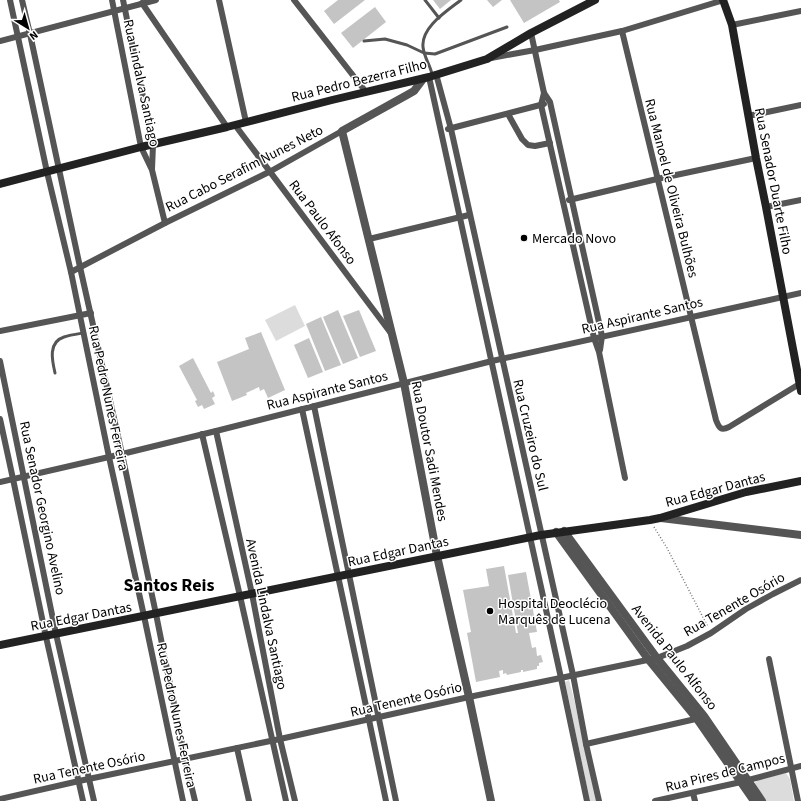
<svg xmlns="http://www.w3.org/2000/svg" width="801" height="801" font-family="'Source Sans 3',sans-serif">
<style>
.green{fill:#dcdcdc}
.building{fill:#c4c4c4}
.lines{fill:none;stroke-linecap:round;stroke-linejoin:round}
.path{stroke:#777;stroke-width:1.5;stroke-dasharray:1 2;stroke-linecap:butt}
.service{stroke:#555;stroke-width:3}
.minor{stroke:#555;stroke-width:6}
.tertiary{stroke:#555;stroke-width:8}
.secondary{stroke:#222;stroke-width:8}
.poi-dot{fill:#000;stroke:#fff;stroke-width:1.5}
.labels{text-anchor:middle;stroke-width:3;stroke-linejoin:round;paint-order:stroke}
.street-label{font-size:14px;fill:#000;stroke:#fff}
.poi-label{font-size:14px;fill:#000;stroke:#fff;text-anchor:start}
.district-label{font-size:18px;font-weight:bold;fill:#000;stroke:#fff}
</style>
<rect width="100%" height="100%" fill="#fff"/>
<g class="green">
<polygon points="295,305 305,326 276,341 265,320"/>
<polygon points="569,680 575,703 596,801 590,801 565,682"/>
<polygon points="786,773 790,779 794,801 766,801 754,784 758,780"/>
</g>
<g class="building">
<polygon points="338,0 365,0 334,24 324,11"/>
<polygon points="433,0 451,0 440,9"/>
<polygon points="487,0 502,0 493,7"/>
<polygon points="510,0 559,0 560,2 524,23"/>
<polygon points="375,7 386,22 353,48 341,33"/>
<polygon points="338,310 358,358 343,364 323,317"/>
<polygon points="359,310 376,351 360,357 343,316"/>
<polygon points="321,317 341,365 325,371 306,324"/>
<polygon points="261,332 285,390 268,398 264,389 260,391 259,387 246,393 247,395 232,401 217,362 249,349 245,338"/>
<polygon points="309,338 323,372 308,378 294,345"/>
<polygon points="193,358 211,393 213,391 215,396 212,398 215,404 204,409 202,405 198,407 195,401 197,400 179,366"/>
<polygon points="504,566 516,633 518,633 508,575 526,572 537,632 529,633 532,648 536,647 537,656 541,655 543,662 539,663 539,666 537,666 537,669 523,672 523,670 521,670 521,672 507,675 506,673 503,674 503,670 499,671 500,677 476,682 467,633 471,632 463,590 489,586 486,569"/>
</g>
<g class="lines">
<polyline class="path" points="654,527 667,548 708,627"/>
<g class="service">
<polyline points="425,0 439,18"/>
<polyline points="364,41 385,39 407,45 424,53 435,54 507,27"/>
<path d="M 432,74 C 430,65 424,57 423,47 C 421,27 447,11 461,0"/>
<path d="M 55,373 C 52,360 48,342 64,337 C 70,335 77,334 83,333"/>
</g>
<g class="minor">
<polyline points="10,0 47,172 71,272 109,457 144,616 183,801"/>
<polyline points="22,0 30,34 80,267 122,454 156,614 185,759 195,801"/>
<polyline points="112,0 141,147 152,170 165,223"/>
<polyline points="123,0 153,145 152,169"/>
<polyline points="219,0 246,122"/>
<polyline points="294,0 366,92"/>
<polyline points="142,3 227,127"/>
<polyline points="732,25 801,11"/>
<path d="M 622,31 L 716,420 C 719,428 721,431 729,427 L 801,383"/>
<polyline points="531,33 544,93 550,102 602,336 600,350"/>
<polyline points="0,41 156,0"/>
<polyline points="491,58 535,50 622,31 724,0"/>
<polyline points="436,74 451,129 573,675 586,744 599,801"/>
<polyline points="429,77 561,678 587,801"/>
<polyline points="544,93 541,105 594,338 599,352 625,478"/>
<polyline points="508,114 522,139 528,145 535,146 550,143"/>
<polyline points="748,116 801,105"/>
<polyline points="235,125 390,332"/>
<polyline points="448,129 544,104"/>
<polyline points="569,200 657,179 756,158"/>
<polyline points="766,207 801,200"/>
<polyline points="369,239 469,215"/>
<polyline points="71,272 165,223 271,171 342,131"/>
<polyline points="0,331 91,313"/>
<polyline points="0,361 56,634 94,801"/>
<polyline points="314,406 396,801"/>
<polyline points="302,409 369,720 386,801"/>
<polyline points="0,419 13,479 46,637 83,801"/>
<polyline points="216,431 252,594 280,739 295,801"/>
<polyline points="202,434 240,596 286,801"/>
<polyline points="0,482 122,454 216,431 492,361 801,293"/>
<polyline points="769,659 798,801"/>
<polyline points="586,744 700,718"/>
<polyline points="237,748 249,801"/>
<polyline points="693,793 695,801"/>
<polyline points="0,799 79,781 280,739 469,697 657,658 687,646 711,633 746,609 773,594 801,580"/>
<polyline points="655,801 741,782 801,766"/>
</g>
<g class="tertiary">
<polyline points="423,79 414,91 407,95 342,131 404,383 437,556 469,697 491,801"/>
<polyline points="661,518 801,535"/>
<polyline points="564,531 657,658 704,716 762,801"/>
<polyline points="556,532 648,659 697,719 754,801"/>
</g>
<g class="secondary">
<polyline points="723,0 732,25 756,158 766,207 801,391"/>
<polyline points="0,184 141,147 227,127 332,100 429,77 487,59 531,33 595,0"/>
<polyline points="0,645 541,535 650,520 660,518 746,492 801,481"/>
</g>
</g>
<g class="poi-dot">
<circle cx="524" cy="238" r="4"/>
<circle cx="490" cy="611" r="4"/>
</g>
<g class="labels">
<g class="street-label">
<text transform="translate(359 80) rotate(-14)" y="5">Rua Pedro Bezerra Filho</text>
<text transform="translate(142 83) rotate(78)" y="5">Rua Lindalva Santiago</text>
<text transform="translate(244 168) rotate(-27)" y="5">Rua Cabo Serafim Nunes Neto</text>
<text transform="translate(774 181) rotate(79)" y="5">Rua Senador Duarte Filho</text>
<text transform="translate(672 188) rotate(76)" y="5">Rua Manoel de Oliveira Bulhões</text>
<text transform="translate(323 222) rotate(53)" y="5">Rua Paulo Afonso</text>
<text transform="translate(642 315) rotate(-13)" y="5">Rua Aspirante Santos</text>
<text transform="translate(327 390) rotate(-14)" y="5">Rua Aspirante Santos</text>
<text transform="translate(109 398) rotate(78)" y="5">Rua Pedro Nunes Ferreira</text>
<text transform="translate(531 435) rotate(77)" y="5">Rua Cruzeiro do Sul</text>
<text transform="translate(430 451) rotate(79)" y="5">Rua Doutor Sadi Mendes</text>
<text transform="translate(715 489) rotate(-15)" y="5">Rua Edgar Dantas</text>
<text transform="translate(43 508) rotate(78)" y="5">Rua Senador Georgino Avelino</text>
<text transform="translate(398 551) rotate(-12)" y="5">Rua Edgar Dantas</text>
<text transform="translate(734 604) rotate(-30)" y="5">Rua Tenente Osório</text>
<text transform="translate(267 614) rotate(78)" y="5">Avenida Lindalva Santiago</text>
<text transform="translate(81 616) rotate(-11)" y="5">Rua Edgar Dantas</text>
<text transform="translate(675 657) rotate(52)" y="5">Avenida Paulo Alfonso</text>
<text transform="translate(406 699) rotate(-13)" y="5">Rua Tenente Osório</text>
<text transform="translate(177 715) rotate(78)" y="5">Rua Pedro Nunes Ferreira</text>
<text transform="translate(89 767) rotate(-12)" y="5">Rua Tenente Osório</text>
<text transform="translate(725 772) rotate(-14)" y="5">Rua Pires de Campos</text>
</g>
<g class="poi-label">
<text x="532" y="243">Mercado Novo</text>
<text x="498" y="608">Hospital Deoclécio<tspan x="498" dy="16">Marquês de Lucena</tspan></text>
</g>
<g class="district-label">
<text x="169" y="591">Santos Reis</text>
</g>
</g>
<g transform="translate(28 28) rotate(143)" stroke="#ffffff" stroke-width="3" paint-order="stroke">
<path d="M0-3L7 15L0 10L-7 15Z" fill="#000000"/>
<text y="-6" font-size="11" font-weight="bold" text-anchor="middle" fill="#000000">N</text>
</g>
</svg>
